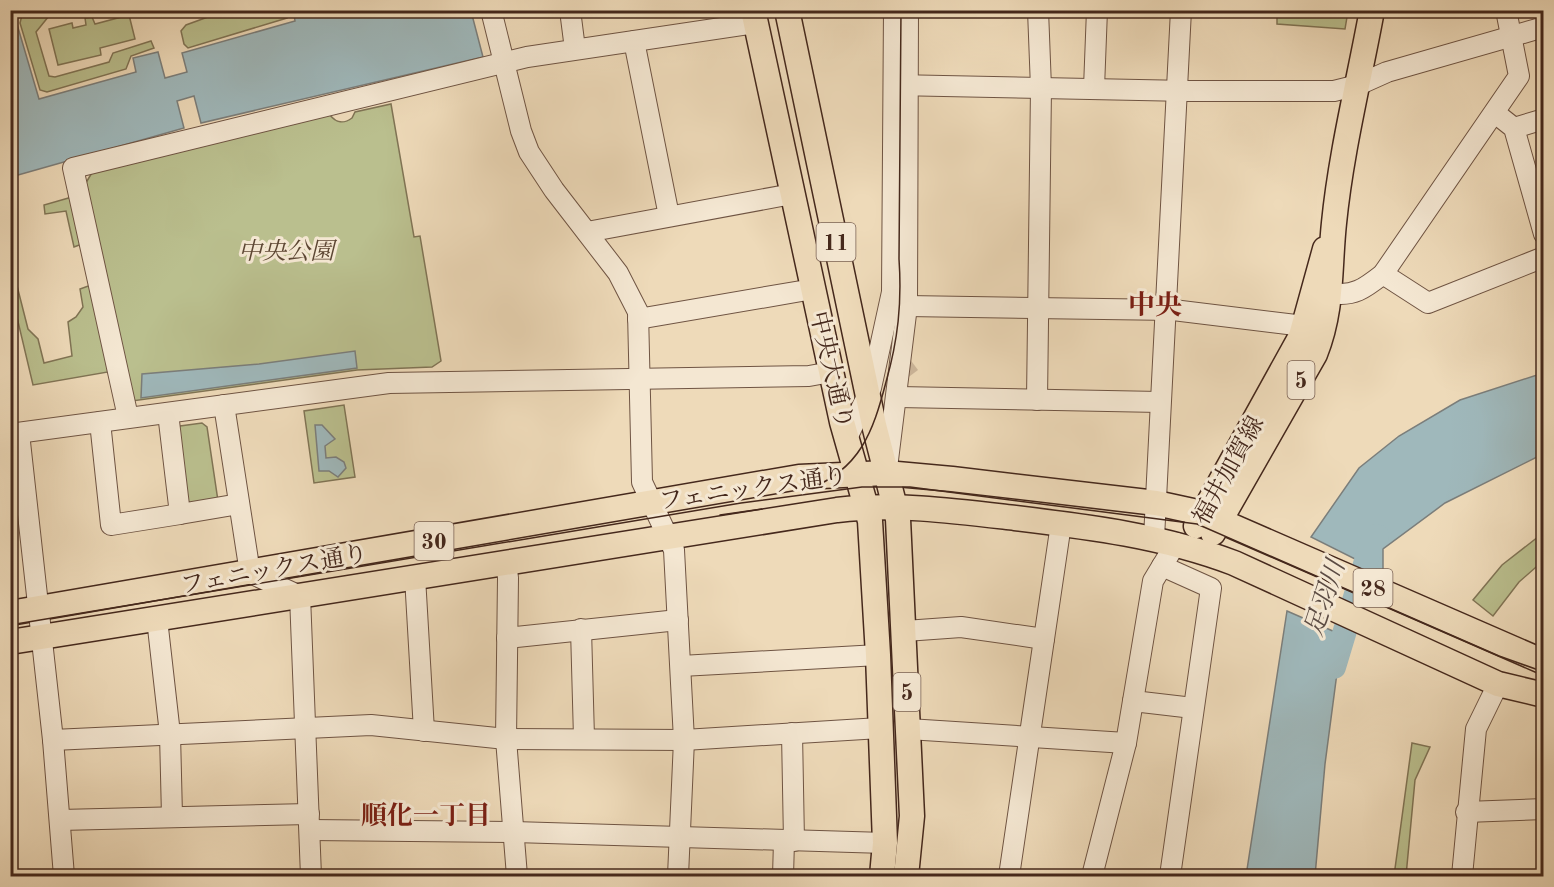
<svg xmlns="http://www.w3.org/2000/svg" width="1554" height="887" font-family="'Old Standard TT','Noto Serif JP',serif">
<style>
.green{fill:#babf8e;stroke:#807455;stroke-width:1.5}
.water{fill:#9fb8bb;stroke:#7b7e7b;stroke-width:1.5}
.lines{fill:none;stroke-linecap:round;stroke-linejoin:round}
.river{stroke:#9fb8bb;stroke-width:24}
.minor-tunnel{stroke:#ccb69a;stroke-width:20;stroke-dasharray:20 10;stroke-linecap:butt}
.minor-casing{stroke:#6f5443;stroke-width:22}
.major-casing{stroke:#45281c;stroke-width:27}
.minor{stroke:#f4e7d2;stroke-width:20}
.major{stroke:#eedab9;stroke-width:24}
.tram{stroke:#45281c;stroke-width:1.5}
.labels{text-anchor:middle;stroke-width:6;stroke-linejoin:round;paint-order:stroke}
.shield{fill:#f4e7d2;stroke:#7a6153;stroke-width:1.5}
.shield-label{font-size:22px;font-weight:bold;fill:#45281c}
.park-label{font-size:24px;font-style:italic;fill:#5c4633;stroke:#f4e7d2}
.street-label{font-size:24px;fill:#45281c;stroke:#f4e7d2}
.water-label{font-size:26px;font-style:italic;fill:#5c4c44;stroke:#f4e7d2}
.neighbourhood-label{font-size:26px;font-weight:bold;fill:#7a1f14;stroke:#f4e7d2}
.quarter-label{font-size:27px;font-weight:bold;fill:#7a1f14;stroke:#f4e7d2}
</style>
<rect width="100%" height="100%" fill="#eedab9"/>
<filter id="stains"><feTurbulence type="fractalNoise" baseFrequency=".00333" numOctaves="4"/><feColorMatrix values="0 0 0 0 .2 0 0 0 0 .09 0 0 0 0 .02 0 0 0 .5 -.17"/></filter>
<radialGradient id="worn" r=".72"><stop offset=".6" stop-color="#630" stop-opacity="0"/><stop offset="1" stop-color="#630" stop-opacity=".3"/></radialGradient>
<g class="green">
<polygon points="227,10 293,10 293,11 287,18 188,48 184,44 181,31 186,25"/>
<polygon points="33,11 49,11 49,16 36,32 49,76 55,77 109,62 113,53 151,41 154,48 131,56 126,69 47,92 40,90 20,23 22,15"/>
<polygon points="1277,11 1277,10 1348,11 1345,29 1277,24"/>
<polygon points="129,15 135,39 100,48 101,55 58,65 49,29 72,23 73,28 86,25 85,18 92,17 95,24"/>
<path d="M 391,104 L 414,237 L 420,236 L 441,361 L 432,367 L 357,370 L 132,401 L 84,186 L 96,166 L 330,115 C 336,123 344,124 352,118 L 355,112 Z"/>
<polygon points="72,197 82,244 74,247 66,211 45,214 44,205"/>
<polygon points="10,270 13,270 28,329 38,339 44,363 72,356 68,322 76,317 83,307 80,289 91,285 108,372 33,385 11,292"/>
<polygon points="344,405 355,477 314,483 304,411"/>
<polygon points="202,423 207,427 218,501 183,507 176,429 180,426"/>
<polygon points="1543,533 1543,561 1519,582 1493,616 1473,600 1502,565"/>
<polygon points="1412,743 1430,747 1415,780 1406,876 1394,876"/>
</g>
<g class="water">
<polygon points="11,11 22,11 14,14 39,99 136,72 133,58 158,52 165,78 187,72 182,53 295,21 294,15 301,13 300,11 471,11 483,57 201,123 194,96 177,101 184,128 11,177"/>
<polygon points="355,351 357,368 141,398 142,374 259,364"/>
<polygon points="1543,373 1543,454 1445,503 1383,549 1383,573 1311,537 1359,468 1399,436 1460,400"/>
<polygon points="315,425 322,425 335,439 325,446 326,458 336,457 344,462 346,468 338,477 329,471 319,471"/>
<polygon points="1287,611 1342,635 1325,764 1315,876 1246,876"/>
</g>
<g class="lines">
<polyline class="river" points="1334,667 1372,541 1377,536"/>
<polyline class="minor-tunnel" points="898,360 913,380"/>
<defs>
<g id="minor">
<polyline points="491,10 521,131 529,152 554,190 618,273 638,312 642,482 674,550 684,740 678,876"/>
<polyline points="570,10 575,49"/>
<polyline points="634,41 669,216"/>
<polyline points="894,85 1188,91 1334,91 1358,85 1387,72 1544,27"/>
<polyline points="1094,88 1097,10"/>
<polyline points="1495,113 1514,128 1544,234"/>
<polyline points="1514,128 1544,119"/>
<polyline points="587,232 792,194"/>
<polyline points="1383,274 1428,303 1544,257"/>
<path d="M 1331,293 C 1354,297 1365,288 1383,274 L 1519,76 L 1506,10"/>
<polyline points="907,306 1173,310 1304,326"/>
<polyline points="638,319 813,289"/>
<polyline points="898,397 1160,402"/>
<polyline points="1037,400 1041,88 1038,10"/>
<polyline points="224,405 250,573 300,596 311,876"/>
<polyline points="168,413 180,514 239,504"/>
<polyline points="128,417 73,168 527,57 755,23"/>
<polyline points="100,422 111,525 180,514"/>
<polyline points="19,433 53,740 64,876"/>
<polyline points="10,434 389,383 809,376 831,372"/>
<polyline points="847,438 871,388 892,292 894,10"/>
<polyline points="887,468 907,306 908,10"/>
<polyline points="1154,538 1181,10"/>
<polyline points="506,562 508,578 506,739 517,876"/>
<polyline points="1162,566 1211,588 1170,876"/>
<polyline points="415,577 424,731"/>
<polyline points="157,619 170,734 172,816"/>
<polyline points="581,629 584,738"/>
<polyline points="905,631 961,627 1044,639"/>
<polyline points="507,638 678,620"/>
<polyline points="681,666 878,655"/>
<polyline points="1133,701 1193,708"/>
<polyline points="908,729 1126,743"/>
<polyline points="792,733 794,841"/>
<polyline points="53,740 371,725 506,739 684,740 880,728"/>
<polyline points="1466,812 1544,809"/>
<polyline points="60,820 309,814"/>
<polyline points="310,830 514,832 885,843"/>
<polyline points="783,876 784,841"/>
<polyline points="1009,876 1061,524"/>
<polyline points="1092,876 1126,743 1153,581 1176,543"/>
<polyline points="1462,876 1476,729 1498,684"/>
</g>
<g id="major">
<polyline points="753,10 842,422 870,521 878,655 885,843 882,876"/>
<polyline points="787,10 874,425 898,519 912,816 906,876"/>
<polyline points="1196,526 1301,336 1325,249"/>
<path d="M 1213,533 L 1315,354 C 1333,309 1329,270 1334,223 C 1341,152 1359,81 1372,10"/>
<polyline points="10,613 799,477 886,473 952,479 1156,503 1202,513 1544,662"/>
<path d="M 10,642 L 837,510 C 897,503 956,511 1015,518 C 1090,527 1163,536 1234,563 L 1498,684 L 1544,695"/>
</g>
</defs>
<use href="#minor" class="minor-casing"/>
<use href="#major" class="major-casing"/>
<use href="#minor" class="minor"/>
<use href="#major" class="major"/>
<g class="tram">
<path d="M 809,489 C 860,469 873,432 886,382 C 898,340 902,303 899,259 L 901,10"/>
<polyline points="720,515 762,509"/>
<polyline points="10,625 741,503 862,487 910,487 1197,524 1499,656 1544,672"/>
</g>
</g>
<g class="labels">
<g class="shield">
<rect x="816.5" y="223" width="39" height="38" rx="4.5"/>
<rect x="1287.5" y="361" width="27" height="38" rx="4.5"/>
<rect x="414.5" y="522" width="39" height="38" rx="4.5"/>
<rect x="1353.5" y="569" width="39" height="38" rx="4.5"/>
<rect x="893.5" y="673" width="27" height="38" rx="4.5"/>
</g>
<g class="shield-label">
<text x="836" y="250">11</text>
<text x="1301" y="388">5</text>
<text x="434" y="549">30</text>
<text x="1373" y="596">28</text>
<text x="907" y="700">5</text>
</g>
<g class="park-label">
<text x="286" y="259">中央公園</text>
</g>
<g class="street-label">
<text transform="translate(832 370) rotate(77)" y="8">中央大通り</text>
<text transform="translate(1228 470) rotate(-61)" y="8">福井加賀線</text>
<text transform="translate(753 488) rotate(-8)" y="8">フェニックス通り</text>
<text transform="translate(274 569) rotate(-10)" y="8">フェニックス通り</text>
</g>
<g class="water-label">
<text transform="translate(1324 598) rotate(-72)" y="9">足羽川</text>
</g>
<g class="neighbourhood-label">
<text x="426" y="824">順化一丁目</text>
</g>
<g class="quarter-label">
<text x="1155" y="314">中央</text>
</g>
</g>
<rect width="1554" height="887" fill="none" stroke="#eedab9" stroke-width="36"/>
<rect x="12" y="12" width="1530" height="863" fill="none" stroke="#45281c" stroke-width="3"/>
<rect x="18" y="18" width="1518" height="851" fill="none" stroke="#45281c" stroke-width="1.5"/>
<rect width="100%" height="100%" filter="url(#stains)"/>
<rect width="100%" height="100%" fill="url(#worn)"/>
</svg>
